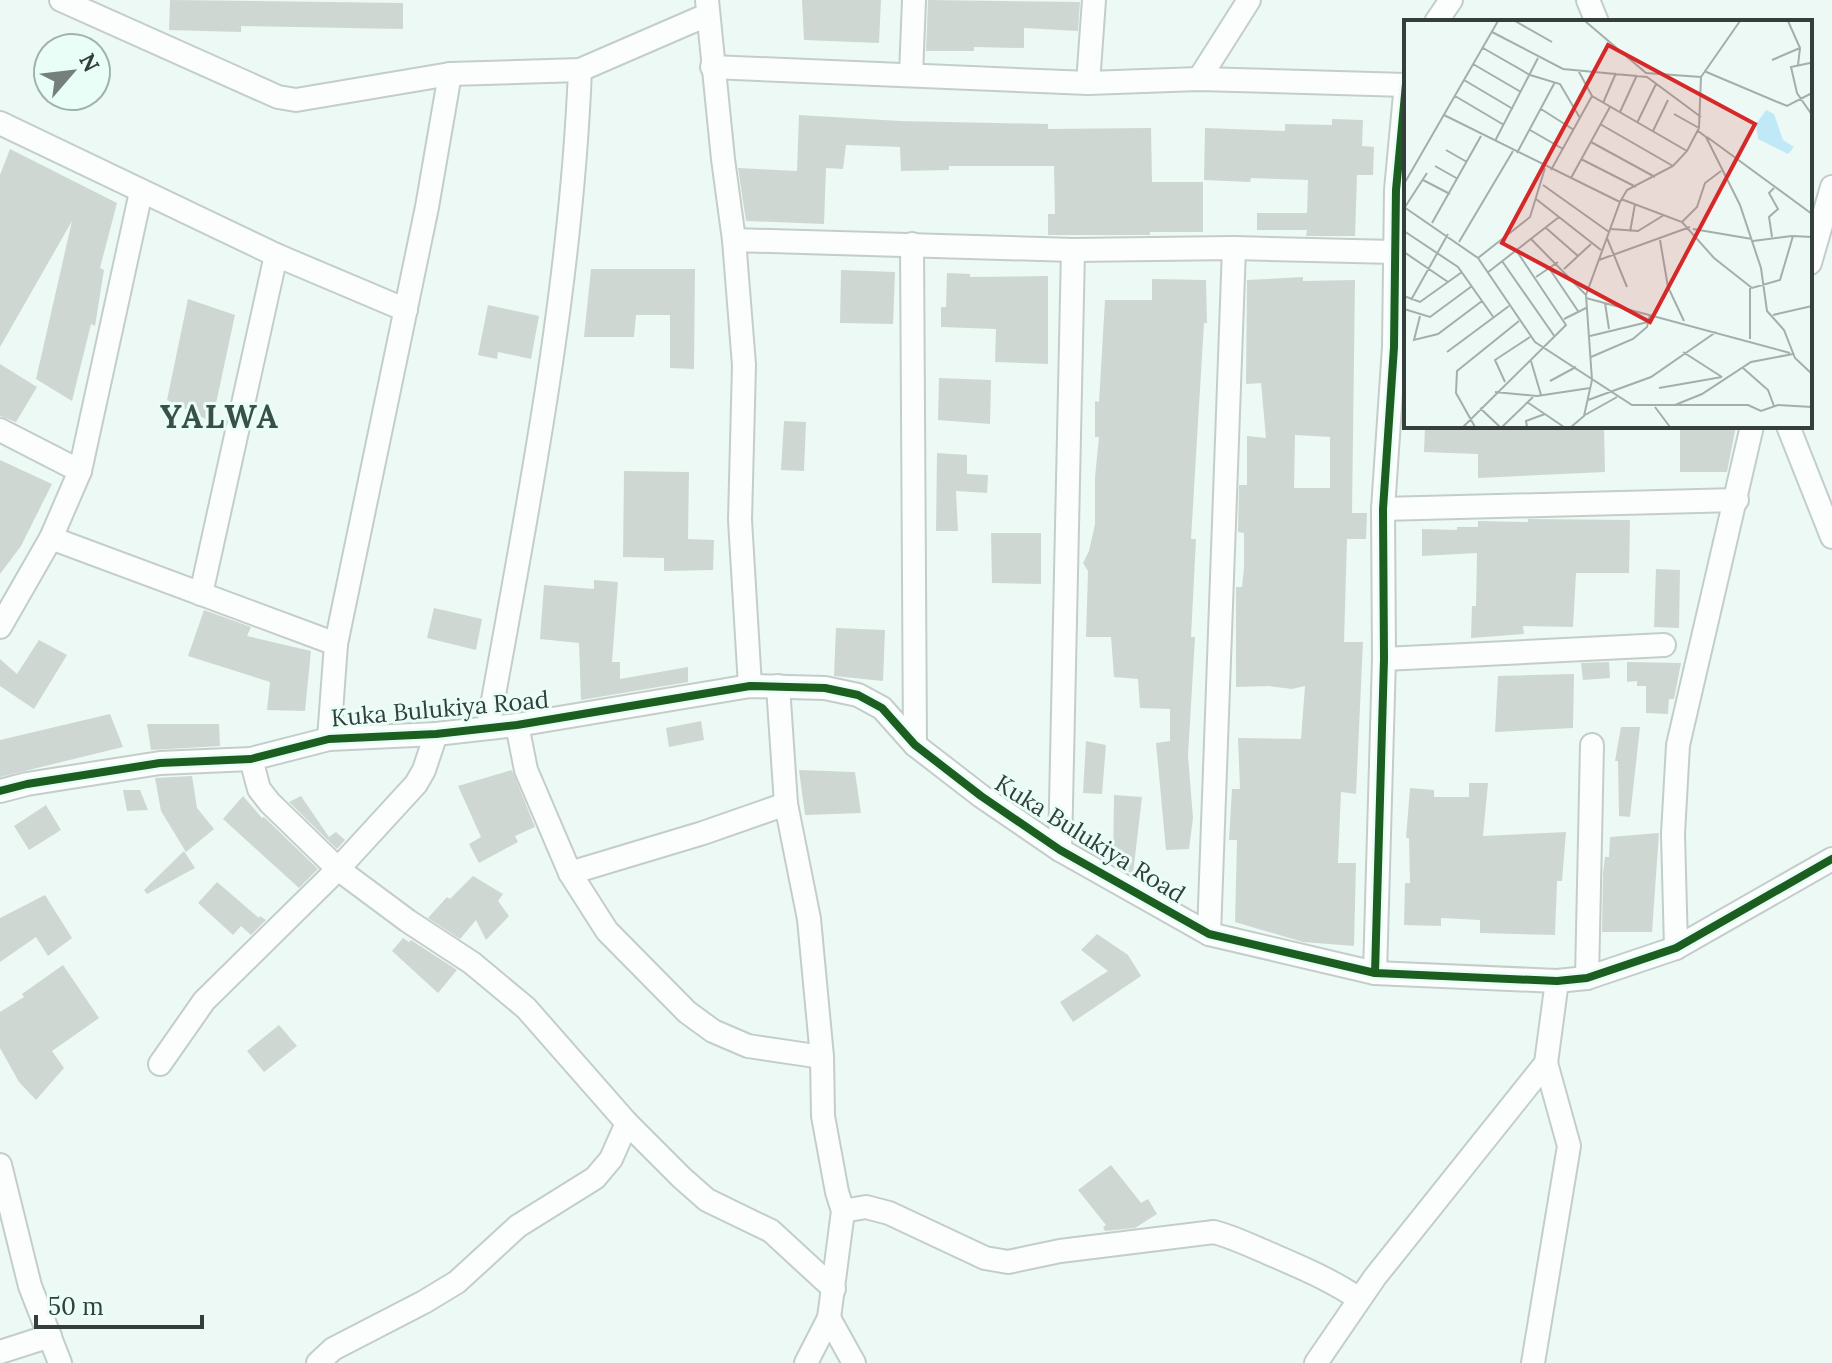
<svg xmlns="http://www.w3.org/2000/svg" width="1832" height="1363" font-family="Lora,serif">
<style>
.building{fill:#cfd7d3;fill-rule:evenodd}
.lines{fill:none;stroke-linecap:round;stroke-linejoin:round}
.minor-casing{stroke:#c3cecb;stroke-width:26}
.minor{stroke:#fcfefe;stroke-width:22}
.cycleway-casing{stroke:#e8fef7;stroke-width:13}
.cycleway{stroke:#1b5e20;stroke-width:8}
.labels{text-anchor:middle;stroke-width:6;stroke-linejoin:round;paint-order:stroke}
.street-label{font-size:24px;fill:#343f3c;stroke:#e8fef7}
.district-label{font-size:32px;font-weight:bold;letter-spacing:2px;fill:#39504a;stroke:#e8fef7}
.inset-road{fill:none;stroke:#a3afab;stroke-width:2}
.view{fill:#d62828;fill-opacity:0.15;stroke:#d62828;stroke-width:4}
.inset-edge{fill:none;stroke:#343f3c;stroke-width:4}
</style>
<rect width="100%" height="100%" fill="#edf9f5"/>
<!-- building -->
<g class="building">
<path d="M170,0l233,3v26l-162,-3v6l-72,-2z"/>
<path d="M802,0h79l-2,43 -75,-3z"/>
<path d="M928,0l152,2 -2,29 -54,-3v20l-50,-1v4h-48z"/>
<path d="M799,115l101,6 148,3v5l103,-1 1,54h51v50h-53v3h-102v-21h7l-1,-48h-105v4l-48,1 -1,-24 -54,-2 -3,24 -17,-1 -2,56 -78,-3 -8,-53 59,3z"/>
<path d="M1332,119l31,1 -1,26 12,1 -1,28h-16l-2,61h-49l1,-6h-50v-17h50l1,-33 -57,-2 -1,4 -46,-2 1,-52 80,3v-7l47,1z"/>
<path d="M10,149l107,54 -17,65 4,2 -9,56 -4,-2 -19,77 -36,-22 36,-158 -72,126v-172z"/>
<path d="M591,269h104l-1,100 -24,-1v-53h-34l-2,22h-50z"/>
<path d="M841,270l54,2 -2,52 -53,-1z"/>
<path d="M947,273l23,1v3l78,-1v88l-53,-2 1,-33 -55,-2v-20h5z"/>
<path d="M1303,277v4l52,-1 -3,233h15l-1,26h-19l-3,103h19l-7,152 -15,-2 -3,71h18l-2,83 -51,-4 -68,-20 2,-82h-8l3,-51h8l-2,-51 63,1 4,-53 -13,3 -23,-3 -33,1v-100h6l2,-19v-35l-6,-1 1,-47h8v-49l19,2 -5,-55 -15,1 1,-104zM1295,435l35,2v51h-36z"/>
<path d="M1152,279l54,1 1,43h-3l-13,216h5l-5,98h4l-7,119 5,62 -4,31 -23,1 -10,-107 14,-2v-32l-30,-1 -2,-29 -24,-2 -3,-40h-25l2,-66 -5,-8 6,-12 6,-27v-47l4,-40h-4v-36l4,1 6,-102h47z"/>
<path d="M188,299l47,16 -23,107 -45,-22z"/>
<path d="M488,305l51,11 -8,43 -33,-7 -1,7 -19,-4z"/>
<path d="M0,364l37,23 -21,35 -16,-6z"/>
<path d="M939,378l52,2 -1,44 -52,-4z"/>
<path d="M784,421l22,1 -2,49 -23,-1z"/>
<path d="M1425,426h179l1,46 -127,6v-24l-54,-2z"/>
<path d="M1680,426h56l-9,46h-47z"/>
<path d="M937,453l30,2v19l21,1 -1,18 -31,-2 2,40h-22z"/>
<path d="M0,460l52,24 -31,62 -21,28z"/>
<path d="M624,471l65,1 -1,67 26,1 -1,30 -49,1v-13l-41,-1z"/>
<path d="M1528,519l102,1 -1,53h-53l-3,54 -50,-1 1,8 -53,4 1,-32h4l1,-53 -55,3v-27l35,1v-3h21v-6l50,1z"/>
<path d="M991,533h50v51l-49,-1z"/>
<path d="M1656,569l24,1 -1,58 -25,-1z"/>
<path d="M594,580l24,2 -6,80h8v17l68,-12v15l-107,18 -2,-57 -39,-4 4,-54 50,4z"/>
<path d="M434,608l48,11 -6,31 -49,-12z"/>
<path d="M204,610l47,17 -4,9 64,15 -6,60 -38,-1 3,-28 -82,-26z"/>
<path d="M836,628l49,2 -2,51 -49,-5z"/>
<path d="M39,640l28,15 -33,54 -34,-23v-27l17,15z"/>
<path d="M1609,662l1,16 -27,2 -2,-17z"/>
<path d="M1627,662l54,1 -7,36h-5l-1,15 -22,-1v-27h-9v-5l-10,1z"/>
<path d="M1574,674l-1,54 -78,4 3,-56z"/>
<path d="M110,714l13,33 -123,30v-37z"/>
<path d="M701,721l3,19 -35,7 -3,-19z"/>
<path d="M147,724h72l1,22 -69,4z"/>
<path d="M1621,727h19l-10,90 -11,-1 -1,-55h-3z"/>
<path d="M1086,741l20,4 -4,49 -19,-1z"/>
<path d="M512,770l23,57 -20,9 3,6 -39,21 -10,-19 12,-7 -23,-51z"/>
<path d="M799,770l56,2 6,41 -56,2z"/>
<path d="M192,776l5,32 17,21 -28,23 -25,-41 -6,-33z"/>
<path d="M1469,783h19l-5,53 83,-4 -4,49h-5l-2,54 -75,-2v-13l-39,-2v8l-37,-1 1,-42h5l-1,-45h-3l4,-50 24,2v7h35z"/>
<path d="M123,790h17l8,20 -21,1z"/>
<path d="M1114,795l28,2 -9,77 -20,-10z"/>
<path d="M243,796l19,22 2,-1 54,52 -19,19 -76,-69z"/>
<path d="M301,796l28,41 7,-5 9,8 -8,9 -48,-47z"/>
<path d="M46,805l15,25 -32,20 -15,-24z"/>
<path d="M1659,833l-7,99h-50l1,-59 2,-16h4l1,-20z"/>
<path d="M184,851l11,17 -48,26 -3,-4z"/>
<path d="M473,876l30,18 -5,7 11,15 -23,24 -10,-20 -16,19 -32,-21 19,-21 3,2z"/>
<path d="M217,882l42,36 1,-2 6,4 -15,15 -10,-9 -8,9 -35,-32z"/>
<path d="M45,895l27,43 -24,18 -12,-19 -36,25v-44z"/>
<path d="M1097,934l31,21 13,21 -68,46 -13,-20 48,-31 -27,-21z"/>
<path d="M403,938l6,4 2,-2 46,30 -19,23 -46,-42z"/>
<path d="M63,965l36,53 -47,33 12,17 -28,32 -17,-18 -19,-34v-36l24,-15 -2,-3z"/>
<path d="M279,1025l18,21 -33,26 -17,-21z"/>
<path d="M1111,1165l30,38 7,-4 9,15 -22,14 -30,3 -2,-4 3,-2 -28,-35z"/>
</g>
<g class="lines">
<!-- minor casing -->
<g class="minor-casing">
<g id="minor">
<path d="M61,0l217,97 18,3 154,-26 130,-4 127,-55"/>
<path d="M707,0l16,159 11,81 10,125 -4,155 10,166"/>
<path d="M1588,0l9,22"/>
<path d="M1436,22l15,-22"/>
<path d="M712,67l376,16 111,-4 207,6"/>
<path d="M911,75l3,-75"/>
<path d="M1199,79l50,-79"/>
<path d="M1088,83l6,-83"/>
<path d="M0,123l276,132 130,55"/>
<path d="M734,240l339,10 161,-2 160,4"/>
<path d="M912,244l3,501"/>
<path d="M1810,263l22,-76"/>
<path d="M1788,426l44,111"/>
<path d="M0,430l80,41"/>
<path d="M1383,509l354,-9"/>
<path d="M51,538l285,106"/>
<path d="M201,594l75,-339"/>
<path d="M0,627l51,-89 29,-67 61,-279"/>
<path d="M1384,659l280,-14"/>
<path d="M778,686l8,118 23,115 13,138 1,59 14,76 6,19 -14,107 -23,45"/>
<path d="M517,725l9,45 44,103 37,58 80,81 26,19 35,15 74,11"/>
<path d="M488,728c39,-218 83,-435 92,-658"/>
<path d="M329,739l7,-95 91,-437 23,-133"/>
<path d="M251,759l8,30 11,14 68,66 70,52 64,42 54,45 101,115 55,55 25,22 64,31 63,58"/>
<path d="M0,791l27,-7 133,-21 91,-4 78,-20 107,-5 81,-9 233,-39 75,2 33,7 24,13 33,37 66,51 79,54 149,84 166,39 182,8 30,-3 89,-30 156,-89"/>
<path d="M1060,850l13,-600"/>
<path d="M570,873l133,-40 83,-29"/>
<path d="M1209,934l25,-686"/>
<path d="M1676,948l-3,-114 5,-89 74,-319"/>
<path d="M1375,973l9,-314 -1,-150 11,-162 2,-157 10,-106"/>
<path d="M1587,978l5,-233"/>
<path d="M160,1064l44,-63 134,-132 78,-85 8,-14 12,-36"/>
<path d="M0,1165l30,121 30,77"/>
<path d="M843,1211l23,-4 23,6 96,45 23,4 52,-11 154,-19c19,5 35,13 54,21 32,14 62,26 91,46"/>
<path d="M829,1318l25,45"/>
<path d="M0,1352l50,-16"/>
<path d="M318,1363l15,-14 91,-47 33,-20 61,-56 77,-48 16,-19 16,-36"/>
<path d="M1316,1363l59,-86 171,-214 11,-82"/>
<path d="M1533,1363l36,-217 -23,-83"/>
</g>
</g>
<!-- minor -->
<use href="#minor" class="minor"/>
<!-- cycleway casing -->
<g class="cycleway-casing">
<g id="cycleway">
<path d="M0,791l27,-7 133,-21 91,-4 78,-20 107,-5 81,-9 233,-39 75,2 33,7 24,13 33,37 66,51 79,54 149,84 166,39 182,8 30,-3 89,-30 156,-89"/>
<path d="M1375,973l9,-314 -1,-150 11,-162 2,-157 10,-106"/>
</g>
</g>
<!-- cycleway -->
<use href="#cycleway" class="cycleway"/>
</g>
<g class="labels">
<!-- street labels -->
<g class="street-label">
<text transform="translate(440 709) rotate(-5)" y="8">Kuka Bulukiya Road</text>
<text transform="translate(1090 839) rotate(32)" y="8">Kuka Bulukiya Road</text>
</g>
<!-- district labels -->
<g class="district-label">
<text x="220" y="428">YALWA</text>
</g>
</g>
<!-- overview -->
<g transform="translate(1404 20)">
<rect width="408" height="408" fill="#edf9f5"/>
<path d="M362,90l8,4 9,26 11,7 -6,7 -30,-15 -2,-15z" fill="#c0e9f8"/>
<path class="inset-road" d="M111,1l37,21M181,1l61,52 55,4M384,1l12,27 -2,17M88,12l71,37 84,8 54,40M79,28l47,27 30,9 20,34M408,31v28M368,40l28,-12M406,43l-19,4 6,26 15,22M69,44l48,28M174,50l14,26 95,55M300,51l83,35 25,-13M60,60l49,29M51,76l49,29M199,83l13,-30M137,89l33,21M216,92l17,-37M270,94l25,14M40,95l176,87M233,103l19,-39M196,104l73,42M126,110l33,19M249,111l15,-31M294,111l8,6 34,68 21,63 6,43 17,19 11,28 17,16M303,117l105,77M91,121l43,-83M187,122l64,35M42,130l21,12M113,133l38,-71M177,139l55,28M31,146l23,13M147,150l41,-74M167,158l39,-71M19,160l27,14M0,164l94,-163M139,165l66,47M132,179l65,51M217,179l61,23 32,36 38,30 28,-8 13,-44 19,1M0,187l74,51 57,84 97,63h43l27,-11 49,-32 42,-8M1,187l22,-34M278,202l15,-15 8,-24 16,-12M28,203l49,-87M142,208l32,28M207,209l27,2 26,-16M289,209l59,10M0,211l54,36 36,51M226,212l5,-28M368,217l-3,-20 9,-8 -9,-16 5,-5M203,218l20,49M127,219l55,56M256,220l8,47 16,34M349,221l39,-5M55,222l54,-91M0,232l44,30M74,238l52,-41 15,-49M195,240l91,-33M98,241l53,76M145,248l29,43M160,249l27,-25M83,253l72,-56M132,257l22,-15M0,276l16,6 42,-30M182,278l204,55M7,280l37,-66M201,283l4,26M0,289l26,8 42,-31M369,295l39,-9M16,296l-6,24 24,-6 44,-33M160,299l22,-11M186,316l58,-14M346,319v-51M43,332l62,-46M279,332l39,25M187,337l42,-18 14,-12 3,-12M127,341l10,34M339,348l25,22 6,16M146,361l26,-14M101,362l-10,-22 35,-23M255,368l63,-11M91,372l42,4 53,-8M184,380l63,-23 65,-45M123,382l37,25M271,385h73l13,6 17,-6 34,2M251,387l15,20M76,388l20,19M181,395l32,-18M59,407l103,-102 -50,-75M71,407l-19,-34 1,-22 62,-50M98,407l31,-30M123,407l-1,-6 19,-7M167,407l13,-11 8,-36 -6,-85 34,-93 7,-12 46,-24 14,-15 12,-23 2,-51 39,-56"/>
<path class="view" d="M204,25l147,79 -105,198 -148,-79z"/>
<rect width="408" height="408" class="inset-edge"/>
</g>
<!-- north arrow -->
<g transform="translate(72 72) rotate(62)"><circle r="38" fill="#e8fef7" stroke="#a0b2ac" stroke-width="2"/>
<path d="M0-6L14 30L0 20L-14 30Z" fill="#75807d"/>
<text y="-12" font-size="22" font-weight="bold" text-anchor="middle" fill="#343f3c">N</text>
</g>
<!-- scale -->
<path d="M36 1315v12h166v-12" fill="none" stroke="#343f3c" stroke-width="4"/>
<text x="48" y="1315" font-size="24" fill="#343f3c" stroke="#e8fef7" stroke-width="6" paint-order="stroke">50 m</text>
</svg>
